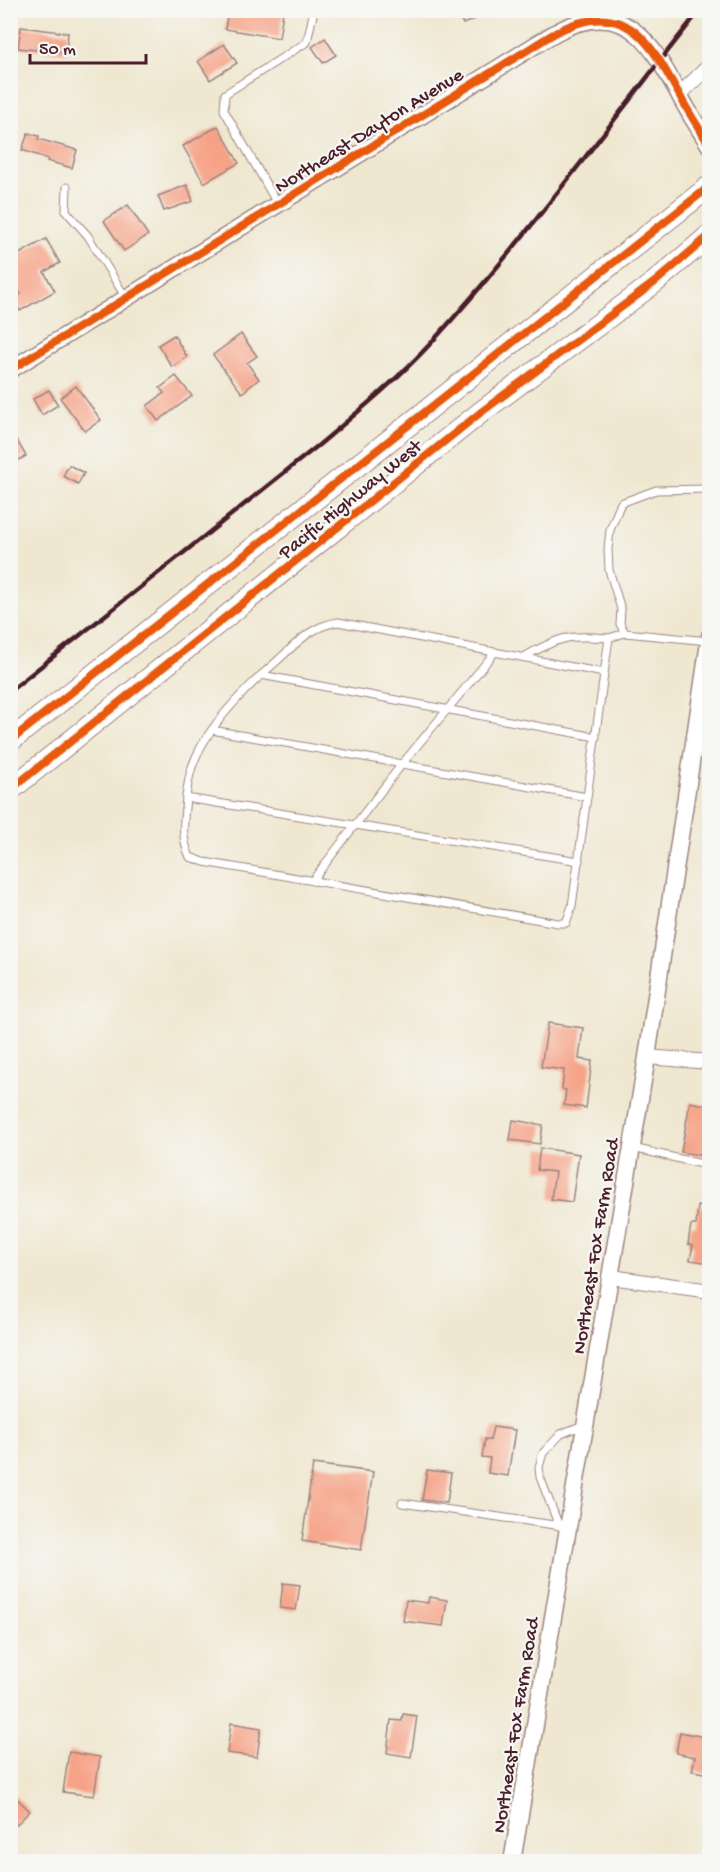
<svg xmlns="http://www.w3.org/2000/svg" width="720" height="1872" font-family="'Gochi Hand',sans-serif">
<style>
.building{fill:#f6a286}
.lines{fill:none;stroke-linecap:round;stroke-linejoin:round}
.service-casing{stroke:#9c837e;stroke-width:9}
.minor-casing{stroke:#9c837e;stroke-width:16}
.tertiary-casing{stroke:#9c837e;stroke-width:19}
.primary-casing{stroke:#9c837e;stroke-width:23}
.service{stroke:#fff;stroke-width:7}
.minor{stroke:#fff;stroke-width:14}
.tertiary{stroke:#fff;stroke-width:16}
.primary{stroke:#fff;stroke-width:21}
.rail{stroke:#4a1f2b;stroke-width:4.5}
.cycleway-casing{stroke:#f6f6f2;stroke-width:11}
.cycleway{stroke:#e8590c;stroke-width:8}
.labels{text-anchor:middle;stroke-width:4.5;stroke-linejoin:round;paint-order:stroke}
.street-label{font-size:20px;fill:#4a1f2b;stroke:#f6f6f2}
</style>
<rect width="100%" height="100%" fill="#f6f6f2"/>
<filter id="ink" filterUnits="userSpaceOnUse"><feTurbulence type="fractalNoise" baseFrequency=".0167" numOctaves="2"/><feDisplacementMap in="SourceGraphic" scale="12" xChannelSelector="R" yChannelSelector="G"/><feConvolveMatrix kernelMatrix="1 2 1 2 8 2 1 2 1" color-interpolation-filters="sRGB"/></filter>
<filter id="wash" filterUnits="userSpaceOnUse"><feTurbulence type="fractalNoise" baseFrequency=".008" numOctaves="4" result="noise"/><feDisplacementMap in="SourceGraphic" scale="24" xChannelSelector="R" yChannelSelector="G"/><feGaussianBlur stdDeviation="1.35" result="paint"/><feColorMatrix in="noise" values="0 0 0 0 0 0 0 0 0 0 0 0 0 0 0 0 0 1.4 0 .05"/><feComposite in="paint" operator="in"/></filter>
<g filter="url(#wash)">
<rect width="100%" height="100%" fill="#efe7d0"/>
<g id="blocks">
<!-- building -->
<g class="building">
<path d="M228,10h43l12,2 -4,26 -54,-9z"/>
<path d="M457,10h38v1l-32,13z"/>
<path d="M21,27l47,6 -2,20 -48,-5z"/>
<path d="M325,38l11,17 -13,8 -11,-16z"/>
<path d="M224,44l13,19 -27,17 -12,-19z"/>
<path d="M218,126l21,37 -35,20 -21,-37z"/>
<path d="M28,133l11,3 -1,3 39,11 -5,18 -25,-7 1,-2 -26,-9z"/>
<path d="M187,185l6,16 -29,10 -6,-15z"/>
<path d="M128,205l20,30 -24,16 -20,-30z"/>
<path d="M46,239l14,24 -16,9 11,19 -35,20 -7,-12 8,-5 -11,-18v-17z"/>
<path d="M241,334l16,22 -10,7 12,16 -17,14 -29,-38z"/>
<path d="M174,335l13,22 -15,10 -14,-22z"/>
<path d="M176,376l16,20 -34,25 -11,-15 17,-13 -4,-5z"/>
<path d="M76,386l25,34 -16,11 -25,-33z"/>
<path d="M49,390l9,15 -16,10 -9,-16z"/>
<path d="M10,429l16,27 -16,9z"/>
<path d="M69,465l15,8 -6,11 -15,-8z"/>
<path d="M548,1023l35,5 -4,31 13,2 -6,47 -22,-3 2,-15 -4,-1 2,-19 -23,-3z"/>
<path d="M690,1102l20,4v51l-29,-5z"/>
<path d="M513,1120l30,5 -3,19 -30,-4z"/>
<path d="M540,1148l39,6 -7,48 -21,-3 4,-27 -18,-2z"/>
<path d="M698,1206l12,1v56l-20,-3 3,-15 -5,-1 3,-19h5z"/>
<path d="M493,1427l22,3 -7,46 -20,-3 2,-15 -8,-1 3,-18 5,1z"/>
<path d="M313,1464l60,8 -12,78 -59,-9z"/>
<path d="M427,1470l24,3 -4,30 -25,-3z"/>
<path d="M283,1583l17,2 -4,25 -16,-2z"/>
<path d="M429,1597l18,3 -4,26 -40,-5 3,-21 22,3z"/>
<path d="M403,1714l14,2 -6,41 -24,-4 4,-33 11,1z"/>
<path d="M231,1723l30,5 -4,29 -30,-4z"/>
<path d="M680,1732l30,6v36l-18,-3 3,-14 -19,-4z"/>
<path d="M69,1752l31,5 -6,39 -31,-4z"/>
<path d="M10,1792l20,19 -20,20z"/>
</g>
</g>
</g>
<g filter="url(#ink)">
<use href="#blocks" fill-opacity="0" stroke="#9c837e" stroke-width="1.5"/>
<g class="lines">
<!-- service casing -->
<g class="service-casing">
<g id="service">
<path d="M67,187l-1,24 22,25 38,62"/>
<path d="M278,205l-54,-95 1,-16 82,-52 7,-32"/>
<path d="M709,641l-84,-8 -5,-9 1,-15 -12,-39 -1,-21 2,-19 11,-27 35,-13 54,-1"/>
<path d="M524,657c37,-21 43,-22 85,-19"/>
<path d="M604,673l-266,-51c-27,4 -41,21 -61,39 -30,26 -72,67 -85,106 -4,13 -6,28 -7,41 -2,19 -3,32 5,49l14,5 354,61h8l6,-17c13,-90 25,-179 37,-268l16,-5"/>
<path d="M261,675l335,62"/>
<path d="M212,730l375,67"/>
<path d="M186,798l393,63"/>
<path d="M312,881l90,-117 93,-112"/>
<path d="M633,1148l77,18"/>
<path d="M402,1503l166,24"/>
<path d="M559,1526l-19,-49 -1,-10 4,-14 18,-19 22,-9"/>
</g>
</g>
<!-- minor casing -->
<g class="minor-casing">
<g id="minor">
<path d="M679,95l31,-30"/>
<path d="M647,1057l63,5"/>
<path d="M611,1277l99,14"/>
</g>
</g>
<!-- tertiary casing -->
<g class="tertiary-casing">
<g id="tertiary">
<path d="M10,370l511,-316c19,-11 39,-27 61,-32 54,-14 75,34 97,72 9,18 20,34 31,52"/>
<path d="M512,1862l135,-805 63,-421"/>
</g>
</g>
<!-- primary casing -->
<g class="primary-casing">
<g id="primary">
<path d="M10,741l700,-555"/>
<path d="M10,790l470,-377 175,-131 55,-47"/>
</g>
</g>
<!-- service -->
<use href="#service" class="service"/>
<!-- minor -->
<use href="#minor" class="minor"/>
<!-- tertiary -->
<use href="#tertiary" class="tertiary"/>
<!-- primary -->
<use href="#primary" class="primary"/>
<!-- rail -->
<path class="rail" d="M10,691l310,-247c38,-32 77,-64 111,-101 96,-105 180,-221 269,-333"/>
<!-- cycleway casing -->
<g class="cycleway-casing">
<g id="cycleway">
<path d="M10,370l511,-316c19,-11 39,-27 61,-32 54,-14 75,34 97,72 9,18 20,34 31,52"/>
<path d="M10,741l700,-555"/>
<path d="M10,790l470,-377 175,-131 55,-47"/>
</g>
</g>
<!-- cycleway -->
<use href="#cycleway" class="cycleway"/>
</g>
</g>
<g class="labels">
<!-- street labels -->
<g class="street-label">
<text transform="translate(368 129) rotate(-32)" y="7">Northeast Dayton Avenue</text>
<text transform="translate(349 498) rotate(-39)" y="7">Pacific Highway West</text>
<text transform="translate(594 1246) rotate(-81)" y="7">Northeast Fox Farm Road</text>
<text transform="translate(514 1725) rotate(-81)" y="7">Northeast Fox Farm Road</text>
</g>
</g>
<!-- margin -->
<rect width="720" height="1872" fill="none" stroke="#f6f6f2" stroke-width="36"/>
<!-- scale -->
<path d="M30 54v9h116v-9" fill="none" stroke="#4a1f2b" stroke-width="3"/>
<text x="39" y="54" font-size="18" fill="#4a1f2b" stroke="#f6f6f2" stroke-width="4.5" paint-order="stroke">50 m</text>
</svg>
